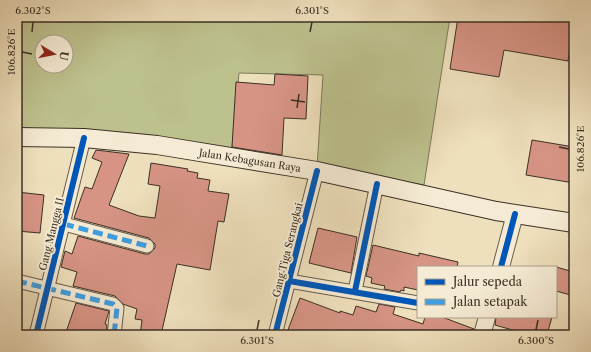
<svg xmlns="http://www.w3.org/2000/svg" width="591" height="352" font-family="'Libre Caslon Text',serif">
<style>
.green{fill:#bdc18e;stroke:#7c7859;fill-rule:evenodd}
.building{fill:#d79485;stroke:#3c3024}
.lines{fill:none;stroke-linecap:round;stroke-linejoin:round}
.minor-casing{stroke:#695c4a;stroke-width:15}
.tertiary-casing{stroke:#695c4a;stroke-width:18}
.secondary-casing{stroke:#3c3024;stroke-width:20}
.minor{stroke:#f5ebd4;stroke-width:13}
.tertiary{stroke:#f5ebd4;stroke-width:16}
.secondary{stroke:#f5ebd4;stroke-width:18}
.quiet{stroke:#3f9de0;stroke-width:5;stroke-dasharray:10 5;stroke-linecap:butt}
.cycleway-casing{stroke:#f5ebd4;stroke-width:8}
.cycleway{stroke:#0057b8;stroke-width:6}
.ticks{fill:none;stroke:#3c3024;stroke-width:1.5}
.labels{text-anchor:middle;stroke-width:4;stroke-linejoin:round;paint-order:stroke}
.street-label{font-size:10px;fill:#3c3024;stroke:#f5ebd4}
.neatline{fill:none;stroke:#3c3024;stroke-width:1.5}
.ticks-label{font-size:10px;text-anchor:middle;fill:#3c3024}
</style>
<rect width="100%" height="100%" fill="#efe0bd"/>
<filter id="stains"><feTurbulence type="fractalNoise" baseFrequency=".005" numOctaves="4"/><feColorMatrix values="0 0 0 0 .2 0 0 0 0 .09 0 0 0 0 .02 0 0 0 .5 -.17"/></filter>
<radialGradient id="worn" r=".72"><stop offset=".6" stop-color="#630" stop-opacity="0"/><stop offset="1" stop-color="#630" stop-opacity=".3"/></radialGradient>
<!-- green -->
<path class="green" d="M17,17h433l-26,168 -107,-18 6,-92 -84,-2 -7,75 -215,-17zM42,42h24v24h-24z"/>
<!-- building -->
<g class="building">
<path d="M458,17h116l-6,44 -64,-11 -5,27 -49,-8z"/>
<path d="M275,74l33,2 -2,43 -22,-1 -2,37 -50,-8 4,-65 38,3z"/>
<path d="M532,140l42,7v36l-48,-8z"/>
<path d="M96,150l33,4 -20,51 30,11 16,2 5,-32 -12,-2 3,-21 37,6 -1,2 11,2 -1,5 13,2 -2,11 21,3 -5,28 -6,-1 -8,49 -33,-6 -16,71h-21l2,-15 -7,-1 2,-10 -14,-5 -8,-8 -42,-10 4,-14 -16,-5 4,-16 7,3 6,-18 67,18h4l6,-6v-4l-6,-6 -75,-20 11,-31 7,2 10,-27 -10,-4z"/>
<path d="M17,192l27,3 -4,38 -23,-2z"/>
<path d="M318,228l39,9 -6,36 -42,-10z"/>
<path d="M373,245l46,11v-3l39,9 -1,5h-39v23l-14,-3v4l-3,-1 -1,2 -16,-3 1,-3 -14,-3 1,-5 -6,-2z"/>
<path d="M556,267l18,5v24l-18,-5z"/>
<path d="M300,298l40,15v-2l13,4 3,-9 20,6 3,-8 16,3 -2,7 30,10 2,-7h17l32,12 -1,6h-187z"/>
<path d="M76,303l33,8 -4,13 2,1 -1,10h-41z"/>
<path d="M496,317h56l-5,18h-17l-35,-10z"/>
</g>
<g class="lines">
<!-- minor casing -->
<g class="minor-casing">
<g id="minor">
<path d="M64,224l83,22"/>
<path d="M17,281l96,23 4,4 -3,27"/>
<path d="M289,281l129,22"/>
<path d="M355,291l22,-107"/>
<path d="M36,335l48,-197"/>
<path d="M275,335l42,-164"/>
</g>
</g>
<!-- tertiary casing -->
<g class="tertiary-casing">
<g id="tertiary">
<path d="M501,267l14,-53"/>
<path d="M482,335l5,-18"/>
</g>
</g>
<!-- secondary casing -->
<g class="secondary-casing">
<path id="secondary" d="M17,137l67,1 73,7 160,26 179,40 78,12"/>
</g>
<!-- minor -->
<use href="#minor" class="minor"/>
<!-- tertiary -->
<use href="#tertiary" class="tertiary"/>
<!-- secondary -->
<use href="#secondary" class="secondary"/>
<!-- quiet -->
<g class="quiet">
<path d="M64,224l83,22"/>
<path d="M17,281l96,23 4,4 -3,27"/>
</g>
<!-- cycleway casing -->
<g class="cycleway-casing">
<g id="cycleway">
<path d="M501,267l14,-53"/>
<path d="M289,281l129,22"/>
<path d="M355,291l22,-107"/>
<path d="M36,335l48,-197"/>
<path d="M275,335l42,-164"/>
</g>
</g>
<!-- cycleway -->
<use href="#cycleway" class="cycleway"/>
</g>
<!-- ticks -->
<path class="ticks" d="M32,32l1,-10M310,32l2,-10M22,52l10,2M291,100l14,2M297,108l2,-14M559,147l10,2M257,330l2,-10M536,330l2,-10"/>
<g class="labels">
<!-- street labels -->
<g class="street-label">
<text transform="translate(250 160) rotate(9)" y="4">Jalan Kebagusan Raya</text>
<text transform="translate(51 234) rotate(-76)" y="4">Gang Mangga II</text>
<text transform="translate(287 250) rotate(-76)" y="4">Gang Tiga Serangkai</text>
</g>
</g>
<!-- margin -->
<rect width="591" height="352" fill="none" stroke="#efe0bd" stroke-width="44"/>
<!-- legend -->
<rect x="417" y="266" width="140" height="52" fill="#f5ebd4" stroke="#aba08e"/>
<rect x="425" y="279" width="20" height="6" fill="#0057b8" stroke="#aba08e"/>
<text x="453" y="286" font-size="12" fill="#3c3024">Jalur sepeda</text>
<rect x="425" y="299" width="20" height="6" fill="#3f9de0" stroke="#aba08e"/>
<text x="453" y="306" font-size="12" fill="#3c3024">Jalan setapak</text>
<!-- north arrow -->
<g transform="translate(54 54) rotate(100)"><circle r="19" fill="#f5ebd4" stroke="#aba08e"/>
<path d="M0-3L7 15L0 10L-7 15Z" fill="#8f2418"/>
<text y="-6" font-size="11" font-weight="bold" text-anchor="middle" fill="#3c3024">U</text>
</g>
<rect x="22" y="22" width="547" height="308" class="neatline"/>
<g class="ticks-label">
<text x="33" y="14">6.302°S</text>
<text x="312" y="14">6.301°S</text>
<text transform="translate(11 52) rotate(-90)" y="4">106.826°E</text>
<text transform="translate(580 149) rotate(-90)" y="4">106.826°E</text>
<text x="257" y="344">6.301°S</text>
<text x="536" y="344">6.300°S</text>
</g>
<rect width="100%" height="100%" filter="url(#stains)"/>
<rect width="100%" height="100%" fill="url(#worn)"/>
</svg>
